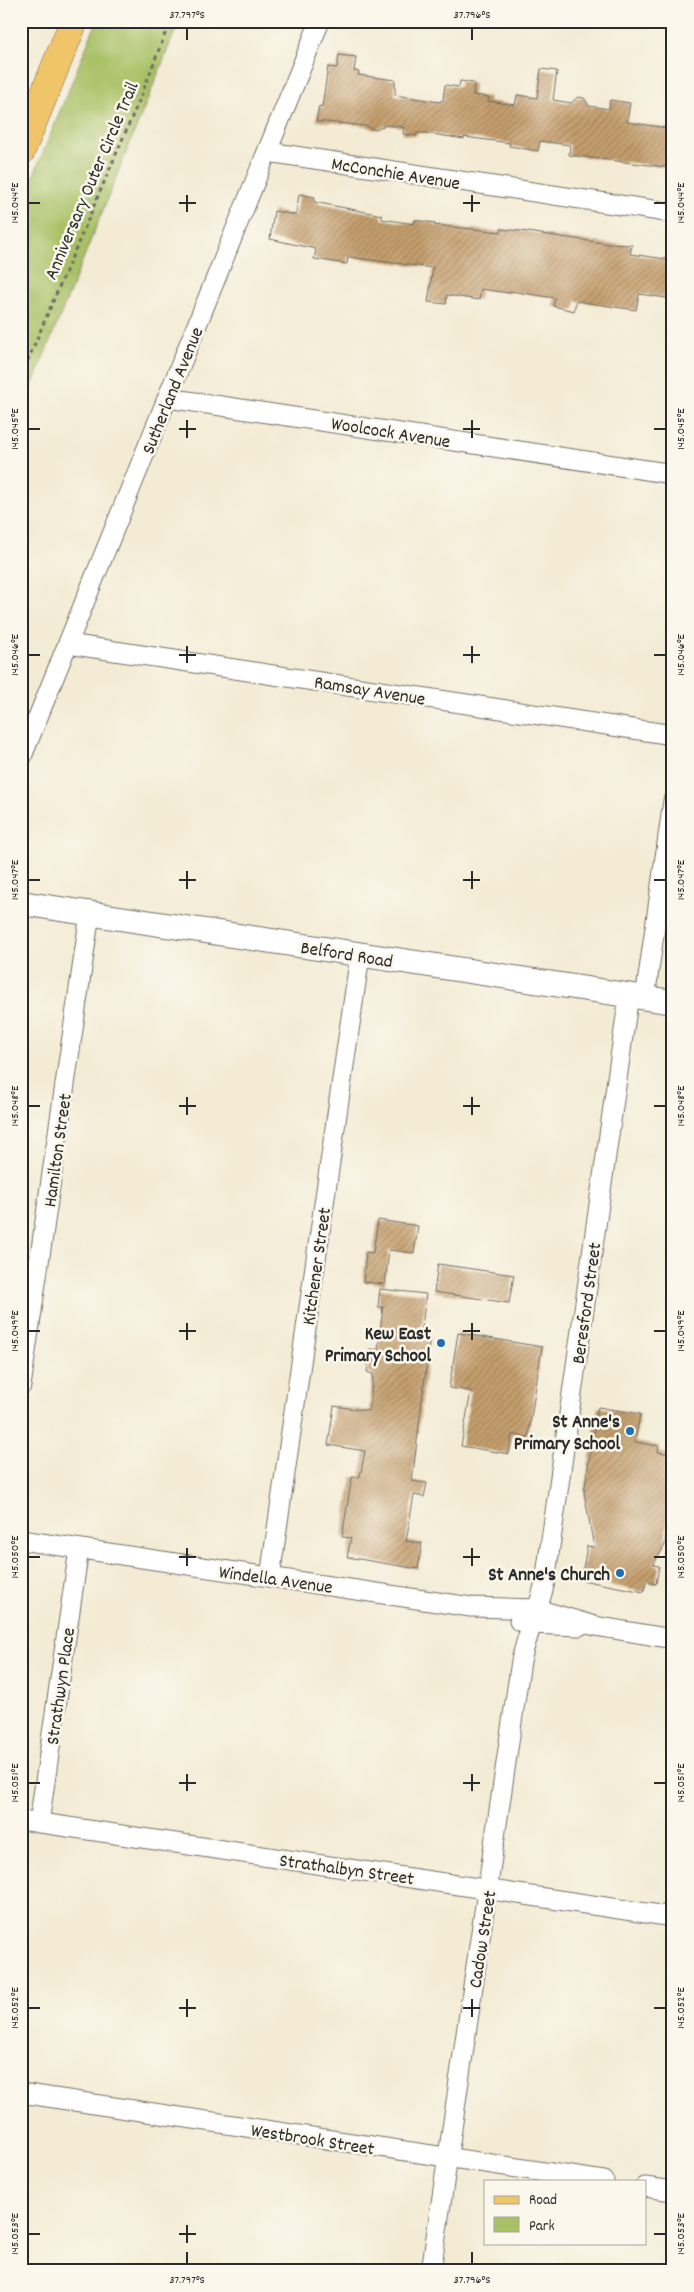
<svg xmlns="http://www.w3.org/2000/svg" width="694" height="2292" font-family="Dekko,sans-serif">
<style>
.green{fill:#a9c166;stroke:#6a7648}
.building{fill:url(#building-hatch)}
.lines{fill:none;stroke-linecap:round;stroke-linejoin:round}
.minor-casing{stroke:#716e66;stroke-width:21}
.tertiary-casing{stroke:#716e66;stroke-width:26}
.primary-casing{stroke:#716e66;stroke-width:29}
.path{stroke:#716e66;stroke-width:3;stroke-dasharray:4 4;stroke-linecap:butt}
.minor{stroke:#fff;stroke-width:19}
.tertiary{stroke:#fff;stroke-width:24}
.primary{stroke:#f0c469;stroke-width:28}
.ticks{fill:none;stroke:#2b2b2b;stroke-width:2}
.poi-dot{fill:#1f6fb2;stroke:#fbf7ec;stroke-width:2}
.labels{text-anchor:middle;stroke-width:5;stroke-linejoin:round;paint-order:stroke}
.street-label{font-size:19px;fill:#2b2b2b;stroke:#fbf7ec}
.poi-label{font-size:19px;font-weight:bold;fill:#2b2b2b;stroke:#fbf7ec;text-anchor:end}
.neatline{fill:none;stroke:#2b2b2b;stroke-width:2}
.ticks-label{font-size:12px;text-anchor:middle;fill:#2b2b2b}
</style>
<defs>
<pattern id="building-hatch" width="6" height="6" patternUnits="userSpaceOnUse" patternTransform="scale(1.25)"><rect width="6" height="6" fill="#c49e6d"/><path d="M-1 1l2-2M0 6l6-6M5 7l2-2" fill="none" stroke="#9f815a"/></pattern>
</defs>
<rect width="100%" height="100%" fill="#fbf7ec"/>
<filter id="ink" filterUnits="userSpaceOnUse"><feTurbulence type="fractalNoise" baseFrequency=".02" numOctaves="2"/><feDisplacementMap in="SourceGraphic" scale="10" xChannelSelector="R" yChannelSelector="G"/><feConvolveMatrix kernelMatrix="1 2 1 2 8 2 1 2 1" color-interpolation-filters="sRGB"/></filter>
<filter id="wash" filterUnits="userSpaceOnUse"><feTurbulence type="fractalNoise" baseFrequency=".0096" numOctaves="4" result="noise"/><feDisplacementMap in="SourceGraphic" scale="20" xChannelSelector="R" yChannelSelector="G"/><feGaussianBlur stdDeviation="1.12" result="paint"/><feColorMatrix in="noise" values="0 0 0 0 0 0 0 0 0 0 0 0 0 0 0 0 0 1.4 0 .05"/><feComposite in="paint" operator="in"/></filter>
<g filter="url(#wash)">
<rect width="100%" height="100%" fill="#f3ebd4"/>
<!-- green -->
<path class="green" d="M97,21h85l-8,13 -153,379v-207z"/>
<g id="blocks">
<!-- building -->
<g class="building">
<path d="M339,55l17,2 -2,14 5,1 -1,3 37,5v15l44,7 4,-2 2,-15 14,2 1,-6 14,2 -1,12 16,2 -1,4 27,4 2,-10 20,3 4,-29 16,2 -4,29 18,3 7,-6 6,1 5,8 20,3 1,-9 20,3 -3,19 46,7v39l-104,-13 1,-10 -30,-4 -2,10 -29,-5 1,-3 -46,-6v2l-38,-6h-9l-1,3 -13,-2 1,-7 -18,-2 -11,5 -9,-4 -50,-5 3,-15 3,1 6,-40 9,1z"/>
<path d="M299,194l16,3 -1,5 68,13v4l32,5 1,-4 20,3 -1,2 28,3 39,4v-3l20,2 88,13 23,1 -2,9 43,6v39l-34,-5 -3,16 -60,-9 -2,10 -21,-5 2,-8 -45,-7 -1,2 -28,-4 -2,11 -32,-5 -1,9 -18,-2 5,-34 -85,-11 -1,7 -33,-5 2,-10 -46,-10 4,-28 22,4z"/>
<path d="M378,1220l40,6 -4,27 -25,-3 -4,34 -22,-2 3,-30 7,1z"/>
<path d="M438,1264l76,11 -5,28 -75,-11z"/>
<path d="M380,1289l46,5 -5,41 9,1 -18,145 15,2 -3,14 -10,-2 -8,46 16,2 -4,26 -71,-12 4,-19 -9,-1 10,-60h8l5,-26 -37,-6 6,-39 35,5 4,-37 -6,-2 3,-23 8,1 5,-43h-5z"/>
<path d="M458,1333l84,14 -14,90 -16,-3 -3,20 -48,-8 10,-55 -22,-3z"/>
<path d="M598,1407l42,7 -5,28 24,4 -1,6 15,2v50h-4l-4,41 -12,20 6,1 -3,18 -10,-2 -2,10 -63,-12 6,-34 7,1 -10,-55z"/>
</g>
</g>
</g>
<g filter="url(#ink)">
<use href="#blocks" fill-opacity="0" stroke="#716e66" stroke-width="1"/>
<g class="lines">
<!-- minor casing -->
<g class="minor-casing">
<g id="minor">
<path d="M268,152l405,61"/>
<path d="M168,398l505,76"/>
<path d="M68,644l605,91"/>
<path d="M21,759l299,-738"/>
<path d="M645,998l28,-197"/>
<path d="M21,1386l69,-473"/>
<path d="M21,1540l450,67 66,2 58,17 78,13"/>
<path d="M270,1577l90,-622"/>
<path d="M519,1621l11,3 49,2"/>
<path d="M21,1820l652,97"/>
<path d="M39,1823l40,-274"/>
<path d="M21,2093l583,88"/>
<path d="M645,2187l28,4"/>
<path d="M431,2271l90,-610c6,-28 18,-52 24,-79l84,-587"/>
</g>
</g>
<!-- tertiary casing -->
<g class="tertiary-casing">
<path id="tertiary" d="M21,903l652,99"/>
</g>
<!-- primary casing -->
<g class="primary-casing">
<path id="primary" d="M21,151l53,-130"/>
</g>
<!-- path -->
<path class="path" d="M21,376l120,-280 29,-75"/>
<!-- minor -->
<use href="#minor" class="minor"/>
<!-- tertiary -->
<use href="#tertiary" class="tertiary"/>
<!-- primary -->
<use href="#primary" class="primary"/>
</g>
</g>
<!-- ticks -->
<path class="ticks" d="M187,28v12M472,28v12M187,195v17M472,195v17M28,203h12M179,203h17M463,203h17M654,203h12M187,420v18M472,420v18M28,429h12M179,429h17M463,429h17M654,429h12M187,646v17M472,646v17M28,655h12M179,655h17M463,655h17M654,655h12M187,871v18M472,871v18M28,880h12M179,880h17M463,880h17M654,880h12M187,1097v18M472,1097v18M28,1106h12M179,1106h17M463,1106h17M654,1106h12M187,1323v17M472,1323v17M28,1331h12M179,1331h17M463,1331h17M654,1331h12M187,1548v18M472,1548v18M28,1557h12M179,1557h17M463,1557h17M654,1557h12M187,1774v17M472,1774v17M28,1783h12M179,1783h17M463,1783h17M654,1783h12M187,1999v18M472,1999v18M28,2008h12M179,2008h17M463,2008h17M654,2008h12M187,2225v18M28,2234h12M179,2234h17M654,2234h12M187,2252v12M472,2252v12"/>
<!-- markers -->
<g class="poi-dot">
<circle cx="441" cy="1343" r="5"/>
<circle cx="630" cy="1431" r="5"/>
<circle cx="620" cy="1573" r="5"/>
</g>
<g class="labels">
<!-- street labels -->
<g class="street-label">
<text transform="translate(396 172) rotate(9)" y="7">McConchie Avenue</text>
<text transform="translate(90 180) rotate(-67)" y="7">Anniversary Outer Circle Trail</text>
<text transform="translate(171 390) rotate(-68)" y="7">Sutherland Avenue</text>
<text transform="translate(391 431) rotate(9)" y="7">Woolcock Avenue</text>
<text transform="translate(370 689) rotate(9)" y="7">Ramsay Avenue</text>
<text transform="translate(347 953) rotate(9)" y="7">Belford Road</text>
<text transform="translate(56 1150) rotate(-82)" y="7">Hamilton Street</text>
<text transform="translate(315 1266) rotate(-82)" y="7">Kitchener Street</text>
<text transform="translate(585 1303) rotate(-82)" y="7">Beresford Street</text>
<text transform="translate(276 1578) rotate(8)" y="7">Windella Avenue</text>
<text transform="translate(59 1686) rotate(-82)" y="7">Strathwyn Place</text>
<text transform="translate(347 1868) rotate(8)" y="7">Strathalbyn Street</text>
<text transform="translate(481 1939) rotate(-81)" y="7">Cadow Street</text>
<text transform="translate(313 2138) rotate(9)" y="7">Westbrook Street</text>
</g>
<!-- poi labels -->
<g class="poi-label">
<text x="431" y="1339">Kew East<tspan x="431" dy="22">Primary School</tspan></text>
<text x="620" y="1427">St Anne's<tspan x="620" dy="22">Primary School</tspan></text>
<text x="610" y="1580">St Anne's Church</text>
</g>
</g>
<!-- margin -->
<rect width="694" height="2292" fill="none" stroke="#fbf7ec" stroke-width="55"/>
<!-- legend -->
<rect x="484" y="2180" width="162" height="65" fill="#fbf7ec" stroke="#a8a59f"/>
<rect x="494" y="2196" width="25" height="8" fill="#f0c469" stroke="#a8a59f"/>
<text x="529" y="2204" font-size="15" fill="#2b2b2b">Road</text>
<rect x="494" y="2217" width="25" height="15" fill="#a9c166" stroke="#a8a59f"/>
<text x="529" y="2230" font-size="15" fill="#2b2b2b">Park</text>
<rect x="28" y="28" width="638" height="2236" class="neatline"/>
<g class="ticks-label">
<text x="187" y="18">37.797°S</text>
<text x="472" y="18">37.796°S</text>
<text transform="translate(680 203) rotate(-90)" y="4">145.044°E</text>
<text transform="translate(14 203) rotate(-90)" y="4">145.044°E</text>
<text transform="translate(680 429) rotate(-90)" y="4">145.045°E</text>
<text transform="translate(14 429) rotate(-90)" y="4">145.045°E</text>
<text transform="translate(680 655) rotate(-90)" y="4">145.046°E</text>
<text transform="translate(14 655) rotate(-90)" y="4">145.046°E</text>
<text transform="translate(680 880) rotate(-90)" y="4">145.047°E</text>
<text transform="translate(14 880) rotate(-90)" y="4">145.047°E</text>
<text transform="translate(680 1106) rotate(-90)" y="4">145.048°E</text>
<text transform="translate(14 1106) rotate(-90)" y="4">145.048°E</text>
<text transform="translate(14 1331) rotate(-90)" y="4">145.049°E</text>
<text transform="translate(680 1331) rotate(-90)" y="4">145.049°E</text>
<text transform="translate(680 1557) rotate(-90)" y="4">145.050°E</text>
<text transform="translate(14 1557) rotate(-90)" y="4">145.050°E</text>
<text transform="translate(680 1783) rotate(-90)" y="4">145.051°E</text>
<text transform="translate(14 1783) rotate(-90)" y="4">145.051°E</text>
<text transform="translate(14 2008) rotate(-90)" y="4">145.052°E</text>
<text transform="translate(680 2008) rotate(-90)" y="4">145.052°E</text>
<text transform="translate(680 2234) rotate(-90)" y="4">145.053°E</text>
<text transform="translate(14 2234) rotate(-90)" y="4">145.053°E</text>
<text x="187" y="2283">37.797°S</text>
<text x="472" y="2283">37.796°S</text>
</g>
</svg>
